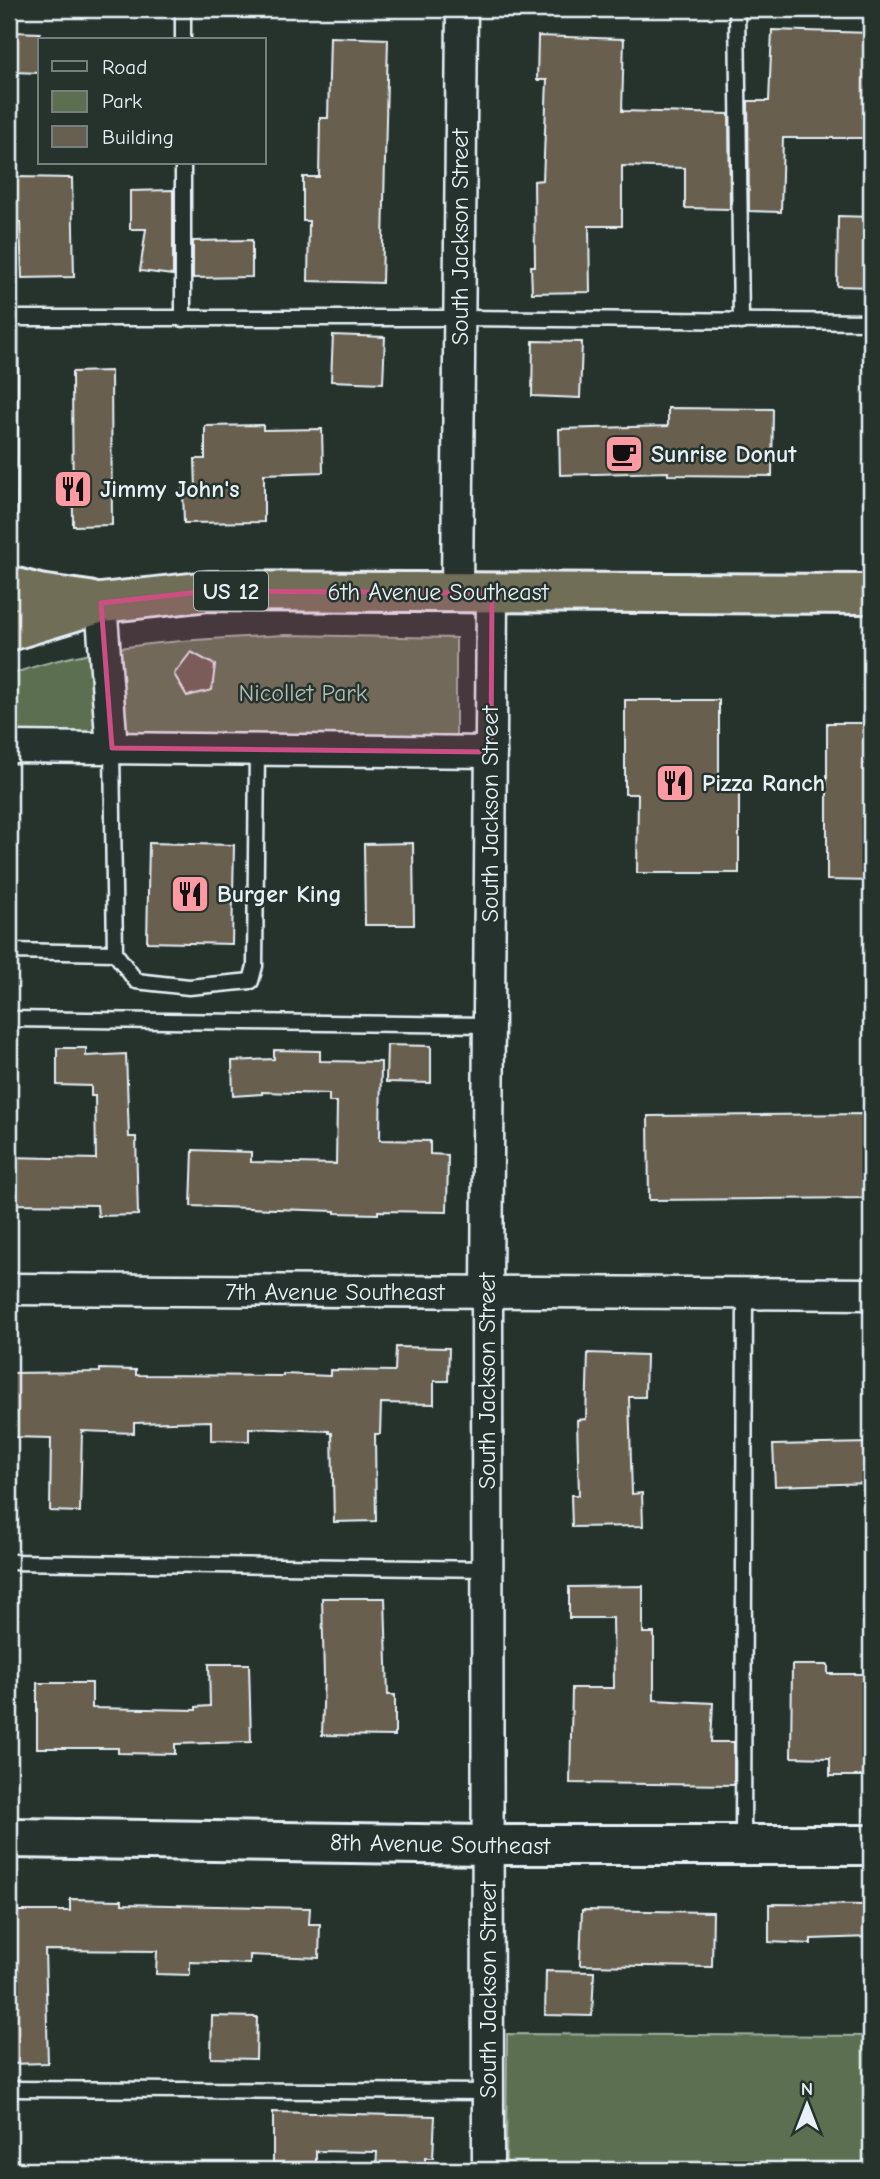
<svg xmlns="http://www.w3.org/2000/svg" width="880" height="2179" font-family="'Comic Neue',sans-serif">
<style>
.green{fill:#5c6f51;stroke:#a2b0a4;stroke-width:2}
.building{fill:#675f50;stroke:#e8f1f8;stroke-width:2}
.lines{fill:none;stroke-linecap:round;stroke-linejoin:round}
.lane-casing{stroke:#e8f1f8;stroke-width:19}
.street-casing{stroke:#e8f1f8;stroke-width:35}
.secondary-casing{stroke:#e8f1f8;stroke-width:44}
.highway-casing{stroke:#e8f1f8;stroke-width:44}
.lane{stroke:#26332d;stroke-width:14}
.street{stroke:#26332d;stroke-width:30}
.secondary{stroke:#26332d;stroke-width:38}
.highway{stroke:#716e59;stroke-width:38}
.marked{fill:#cc4e82;fill-opacity:0.2;stroke:#cc4e82;stroke-width:5;stroke-linejoin:round}
.labels{text-anchor:middle;stroke-width:5;stroke-linejoin:round;paint-order:stroke}
.shield{fill:#26332d;stroke:#aeb8bb;stroke-width:2}
.shield-label{font-size:23px;font-weight:bold;fill:#e8f1f8}
.street-label{font-size:24px;fill:#e8f1f8;stroke:#26332d}
.poi-label{font-size:24px;font-weight:bold;fill:#e8f1f8;stroke:#26332d;text-anchor:start}
.park-label{font-size:24px;fill:#b0bdb5;stroke:#26332d}
</style>
<rect width="100%" height="100%" fill="#26332d"/>
<filter id="ink" filterUnits="userSpaceOnUse"><feTurbulence type="fractalNoise" baseFrequency=".0143" numOctaves="2"/><feDisplacementMap in="SourceGraphic" scale="14" xChannelSelector="R" yChannelSelector="G"/><feConvolveMatrix kernelMatrix="1 2 1 2 8 2 1 2 1" color-interpolation-filters="sRGB"/></filter>
<g filter="url(#ink)">
<!-- green -->
<g class="green">
<path d="M286,635l170,3v114l-447,-5v-72c89,-32 183,-36 277,-40z"/>
<path d="M507,2034l364,2v134h-365z"/>
</g>
<!-- building -->
<g class="building">
<path d="M772,30l99,3v105h-88l-2,74 -32,-1 -1,-110h21z"/>
<path d="M14,32l26,1v40l-27,-1z"/>
<path d="M538,36l86,3 -2,72 107,3 1,95 -45,-1v-40l-63,-2v60h-33l1,66 -58,1 -1,-27h4l-1,-85 9,-1 4,-100h-10z"/>
<path d="M330,37l58,2 -6,244 -74,-2 1,-60h-6v-44h16l1,-59h8z"/>
<path d="M16,177l56,1 2,99 -52,1 -2,-56h-5z"/>
<path d="M173,190v85l-33,-4 6,-42h-16v-38z"/>
<path d="M838,216l33,1v70l-34,-1z"/>
<path d="M252,240v37l-59,1v-37z"/>
<path d="M333,335l52,2 -2,46 -52,-2z"/>
<path d="M533,341l49,1 -2,56 -48,-2z"/>
<path d="M111,371l1,154 -39,1 -1,-154z"/>
<path d="M668,408l105,1 -1,67 -104,-1v-3l-108,3 -1,-46 109,-3z"/>
<path d="M263,425v5l59,-1 1,43 -59,2v48l-80,1 -1,-34h13l-1,-30h10v-33z"/>
<path d="M191,652l24,13 -3,25 -25,6 -13,-22z"/>
<path d="M625,700h94v81h20v92h-102l1,-79h-13z"/>
<path d="M827,723h44v158l-44,-1z"/>
<path d="M149,843l85,2 -2,99 -85,-2z"/>
<path d="M413,843l1,82h-49l-1,-81z"/>
<path d="M387,1045l44,1v37l-45,-1z"/>
<path d="M57,1048h29v8l40,-2 3,83h7l2,78 -40,1 -1,-11 -88,-1v-47l87,2 -1,-63h-4v-10l-34,-1z"/>
<path d="M274,1050l46,1v10l61,1 -1,78 50,1v13l18,1 -1,57 -69,-1v3l-43,-1v-2l-144,-5 2,-56 58,2v10l85,2 1,-62h-8v-8l-67,-2v2l-29,2 -1,-35 42,-2z"/>
<path d="M871,1114v84l-222,2 -1,-84z"/>
<path d="M396,1347l53,1 -1,33h-14v23l-53,-1 -1,31h-5l1,87 -42,1 -2,-89h-3v-2l-80,-3v13l-38,-1v-19l-77,2v10l-52,-2 -2,81 -30,-1 1,-73 -42,-1v-64l91,-1v-3l36,1v5l147,1v-2l47,2v-6l65,1z"/>
<path d="M588,1353l58,2 -1,42h-16l3,97 10,-1 1,33 -71,1 -1,-32h8l-2,-75 9,-1z"/>
<path d="M871,1443v40l-96,3 -2,-41z"/>
<path d="M643,1586v47h11v67l59,3 -2,39h23v43l-164,-2 2,-95h42l-1,-70h-44v-31z"/>
<path d="M322,1598h63l3,97h7v41l-73,-1 2,-59z"/>
<path d="M209,1664h40l2,78 -76,2v10l-57,-1v-5h-81v-65h55v25l104,2v-3l14,-1z"/>
<path d="M792,1665h36v9h43v102h-41v-18l-39,-1z"/>
<path d="M70,1899l52,1v4l188,4 -1,16h11l-1,34 -69,-3v9l-60,-2v13l-34,-1 1,-23 -112,-1 3,113 -39,1v-153h61z"/>
<path d="M769,1904l102,1v32l-60,2v5l-42,-2z"/>
<path d="M582,1910l131,2 -1,55 -132,-2z"/>
<path d="M546,1971l48,1 -2,44 -47,-1z"/>
<path d="M212,2016l45,1 -1,42 -45,-1z"/>
<path d="M273,2112l162,4 -2,42h-8v12h-49l1,-18 -61,-1v11l-43,1z"/>
</g>
<g class="lines">
<!-- lane casing -->
<g class="lane-casing">
<g id="lane">
<path d="M183,9v31"/>
<path d="M737,9l4,313"/>
<path d="M183,163v156"/>
<path d="M9,318h451l411,4"/>
<path d="M9,512l1,-194"/>
<path d="M9,951l106,2 -3,-205"/>
<path d="M115,953l21,28 53,6 62,-6 4,-15 2,-216"/>
<path d="M9,1019l479,6"/>
<path d="M9,1562l479,7"/>
<path d="M743,1843l2,-549"/>
<path d="M9,2089l480,3"/>
</g>
</g>
<!-- street casing -->
<g class="street-casing">
<g id="street">
<path d="M457,592l5,-583"/>
<path d="M101,603l11,145"/>
<path d="M9,747l482,5"/>
<path d="M9,1289l862,5"/>
<path d="M488,2170l-1,-877 5,-700"/>
</g>
</g>
<!-- secondary casing -->
<g class="secondary-casing">
<path id="secondary" d="M9,1838l478,7h384"/>
</g>
<!-- highway casing -->
<g class="highway-casing">
<g id="highway">
<path d="M9,586l30,8 50,7"/>
<path d="M9,631l92,-28 108,-12 662,3"/>
</g>
</g>
<!-- lane -->
<use href="#lane" class="lane"/>
<!-- street -->
<use href="#street" class="street"/>
<!-- secondary -->
<use href="#secondary" class="secondary"/>
<!-- highway -->
<use href="#highway" class="highway"/>
</g>
</g>
<!-- marked area -->
<path class="marked" d="M209,591l283,2 -1,159 -379,-4 -11,-145z"/>
<!-- icons -->
<defs>
<g id="cafe-square" transform="scale(2.0125)"><rect x="-9" y="-9" width="18" height="18" rx="4" fill="#ff9aa2" stroke="#26332d"/><path d="M-5.5-4.5H6V0H3Q3 3.5 0 3.5H-2.5Q-5.5 3.5-5.5 0ZM3-3.2v2h1.7v-2ZM-6 4.5H4V6H-6Z" fill="#111"/></g>
<g id="restaurant-square" transform="scale(2.0125)"><rect x="-9" y="-9" width="18" height="18" rx="4" fill="#ff9aa2" stroke="#26332d"/><path d="M-5-6h1v4h1v-4h1v4h1v-4h1v5L-1.5 .5V6h-2V.5L-5-1ZM5-6V6H3V1.5H1.5Q1.5-4 5-6Z" fill="#111"/></g>
</defs>
<g fill-rule="evenodd">
<use href="#cafe-square" x="624" y="454"/>
<use href="#restaurant-square" x="73" y="489"/>
<use href="#restaurant-square" x="675" y="783"/>
<use href="#restaurant-square" x="190" y="894"/>
</g>
<g class="labels">
<!-- shield labels -->
<rect class="shield" x="194" y="571.5" width="74" height="39" rx="5"/>
<g class="shield-label">
<text x="231" y="599">US 12</text>
</g>
<!-- street labels -->
<g class="street-label">
<text transform="translate(460 237) rotate(-90)" y="8">South Jackson Street</text>
<text x="438" y="600">6th Avenue Southeast</text>
<text transform="translate(490 814) rotate(-90)" y="8">South Jackson Street</text>
<text x="335" y="1300">7th Avenue Southeast</text>
<text transform="translate(487 1381) rotate(-90)" y="8">South Jackson Street</text>
<text transform="translate(440 1844) rotate(1)" y="8">8th Avenue Southeast</text>
<text transform="translate(488 1990) rotate(-90)" y="8">South Jackson Street</text>
</g>
<!-- poi labels -->
<g class="poi-label">
<text x="651" y="462">Sunrise Donut</text>
<text x="100" y="497">Jimmy John's</text>
<text x="702" y="791">Pizza Ranch</text>
<text x="217" y="902">Burger King</text>
</g>
<!-- park labels -->
<g class="park-label">
<text x="303" y="701">Nicollet Park</text>
</g>
</g>
<!-- margin -->
<rect width="880" height="2179" fill="none" stroke="#26332d" stroke-width="35"/>
<rect x="18" y="18" width="845" height="2144" fill="none" stroke="#e8f1f8" stroke-width="2.5" filter="url(#ink)"/>
<!-- legend -->
<rect x="38" y="38" width="228" height="126" fill="#26332d" stroke="#747f7e" stroke-width="2"/>
<rect x="52" y="61" width="35" height="10" fill="#26332d" stroke="#747f7e" stroke-width="2"/>
<text x="102" y="74" font-size="21" fill="#e8f1f8">Road</text>
<rect x="52" y="91" width="35" height="21" fill="#5c6f51" stroke="#747f7e" stroke-width="2"/>
<text x="102" y="108" font-size="21" fill="#e8f1f8">Park</text>
<rect x="52" y="126" width="35" height="21" fill="#675f50" stroke="#747f7e" stroke-width="2"/>
<text x="102" y="144" font-size="21" fill="#e8f1f8">Building</text>
<!-- north arrow -->
<g transform="translate(807 2105)" stroke="#26332d" stroke-width="5" paint-order="stroke">
<path d="M0-5L12 26L0 18L-12 26Z" fill="#e8f1f8"/>
<text y="-10" font-size="19" font-weight="bold" text-anchor="middle" fill="#e8f1f8">N</text>
</g>
</svg>
